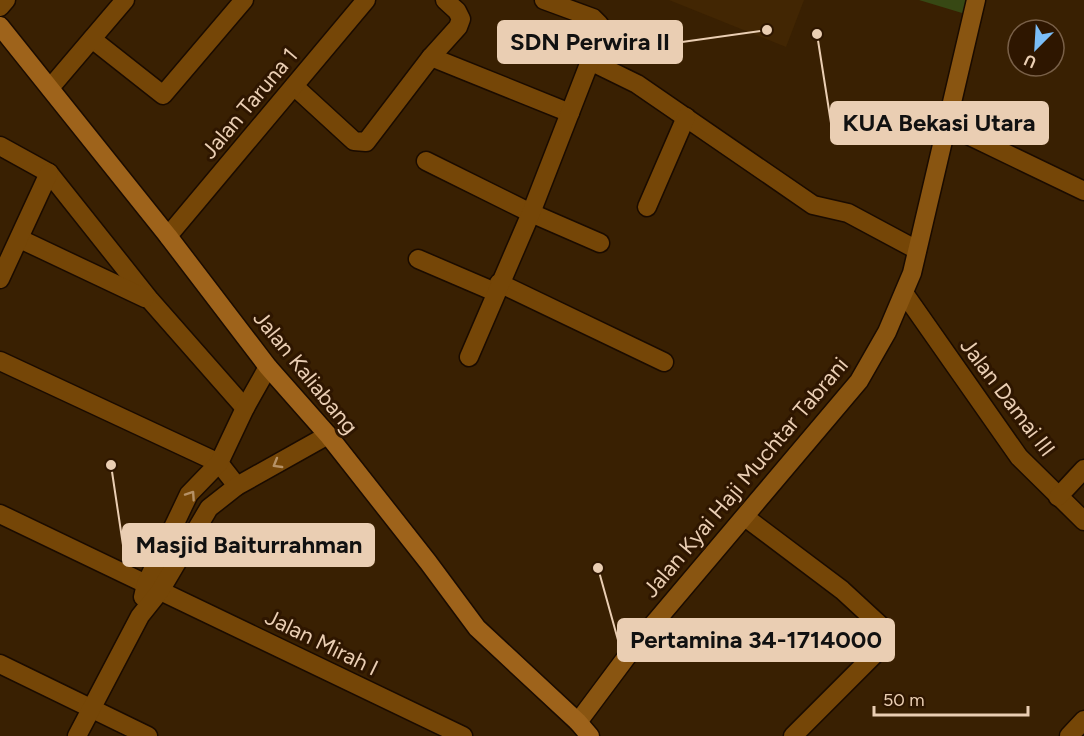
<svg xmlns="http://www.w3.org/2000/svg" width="1084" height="736" font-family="Figtree,sans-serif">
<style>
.built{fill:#422603}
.green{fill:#374814}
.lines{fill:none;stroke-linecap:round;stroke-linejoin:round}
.street-casing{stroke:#1a0b00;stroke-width:21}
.secondary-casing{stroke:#1a0b00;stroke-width:21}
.primary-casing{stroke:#1a0b00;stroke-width:21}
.street{stroke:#754607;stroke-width:18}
.secondary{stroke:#895511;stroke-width:18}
.primary{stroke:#9e631b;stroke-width:18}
.oneway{stroke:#b59166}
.labels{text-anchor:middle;stroke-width:6;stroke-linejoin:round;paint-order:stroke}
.street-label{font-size:22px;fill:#eaceb3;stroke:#2e1600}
.leader{fill:none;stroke:#eaceb3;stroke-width:2}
.callout-dot{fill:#eaceb3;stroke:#2e1600;stroke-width:2}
.callout{fill:#eaceb3;stroke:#eaceb3;stroke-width:2}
.callout-label{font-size:24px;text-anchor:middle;font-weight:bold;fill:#111}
</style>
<rect width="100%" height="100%" fill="#392002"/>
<!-- built -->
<path class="built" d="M669,0h135l-18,47z"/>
<!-- green -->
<path class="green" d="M919,0h57l-4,16z"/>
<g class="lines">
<!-- street casing -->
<g class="street-casing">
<g id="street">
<path d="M0,7l6,-7"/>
<path d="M92,39l71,56 81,-95"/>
<path d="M431,57l139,56"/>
<path d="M590,61l47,23 176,121 35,8 69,37"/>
<path d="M294,86l60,55 12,1 65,-85 27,-30 3,-8 -4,-8 -12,-11"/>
<path d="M50,88l75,-88"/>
<path d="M947,125l137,66"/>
<path d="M0,146l49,27 101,127 95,108"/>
<path d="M426,161l105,52 69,30"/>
<path d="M647,207l39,-90"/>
<path d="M168,236l198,-236"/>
<path d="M20,239l125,59"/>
<path d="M418,259l77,33"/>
<path d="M0,279l49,-106"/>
<path d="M499,283l165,79"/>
<path d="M904,293l115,164 65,64"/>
<path d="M469,357l62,-144 70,-180 -2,-9 -6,-6 -49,-18"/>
<path d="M0,361l219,102 18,23"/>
<path d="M1058,497l26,-28"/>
<path d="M0,514l463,222"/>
<path d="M745,517l97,73 38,35c5,14 1,20 -7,31l-80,80"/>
<path d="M143,597l3,-13 43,-90 30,-31 26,-55 23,-41"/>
<path d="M0,664l148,72"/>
<path d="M77,736l63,-120 20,-25 49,-83 28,-22 91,-51"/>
<path d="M1069,736l15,-16"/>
</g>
</g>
<!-- secondary casing -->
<g class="secondary-casing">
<path id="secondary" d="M578,722l56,-75 225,-266 28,-49 25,-59 64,-273"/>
</g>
<!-- primary casing -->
<g class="primary-casing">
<path id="primary" d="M0,26l168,210 100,131 60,68 100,127 49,66 101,94 12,14"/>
</g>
<!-- street -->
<use href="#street" class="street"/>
<!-- secondary -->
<use href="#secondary" class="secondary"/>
<!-- primary -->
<use href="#primary" class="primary"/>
</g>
<!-- one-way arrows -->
<defs><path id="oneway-chevron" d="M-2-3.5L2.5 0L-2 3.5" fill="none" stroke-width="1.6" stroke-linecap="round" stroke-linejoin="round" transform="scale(1.5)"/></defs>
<g class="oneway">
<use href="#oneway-chevron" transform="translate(277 464) rotate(150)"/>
<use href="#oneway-chevron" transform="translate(191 495) rotate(-56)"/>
</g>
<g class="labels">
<!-- street labels -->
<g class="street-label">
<text transform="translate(249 103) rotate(-50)" y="8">Jalan Taruna 1</text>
<text transform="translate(306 372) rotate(51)" y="8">Jalan Kaliabang</text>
<text transform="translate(1008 397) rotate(53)" y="8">Jalan Damai III</text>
<text transform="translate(745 477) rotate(-50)" y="8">Jalan Kyai Haji Muchtar Tabrani</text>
<text transform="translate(322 642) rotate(26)" y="8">Jalan Mirah I</text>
</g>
</g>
<!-- callouts -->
<path class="leader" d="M767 30L682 42M817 34L831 123M111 465L123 545M598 568L618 640"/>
<g class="callout-dot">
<circle cx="767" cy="30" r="6"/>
<circle cx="817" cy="34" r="6"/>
<circle cx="111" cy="465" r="6"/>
<circle cx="598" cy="568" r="6"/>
</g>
<g class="callout">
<rect x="498" y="21" width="184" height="42" rx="6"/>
<rect x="831" y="102" width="217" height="42" rx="6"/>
<rect x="123" y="524" width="251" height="42" rx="6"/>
<rect x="618" y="619" width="276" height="42" rx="6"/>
</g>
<g class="callout-label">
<text x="590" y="50">SDN Perwira II</text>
<text x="939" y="131">KUA Bekasi Utara</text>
<text x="249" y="553">Masjid Baiturrahman</text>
<text x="756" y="648">Pertamina 34-1714000</text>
</g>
<!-- north arrow -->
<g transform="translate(1036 48) rotate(204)"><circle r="28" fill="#2e1600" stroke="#796048" stroke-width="1.5"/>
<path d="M0-4.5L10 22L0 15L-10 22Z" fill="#7bbef8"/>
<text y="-9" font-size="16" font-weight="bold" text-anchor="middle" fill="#eaceb3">U</text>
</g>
<!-- scale -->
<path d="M874 706v9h154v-9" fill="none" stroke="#eaceb3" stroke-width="3"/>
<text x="883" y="706" font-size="18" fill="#eaceb3" stroke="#2e1600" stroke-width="4.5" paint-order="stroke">50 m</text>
</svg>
